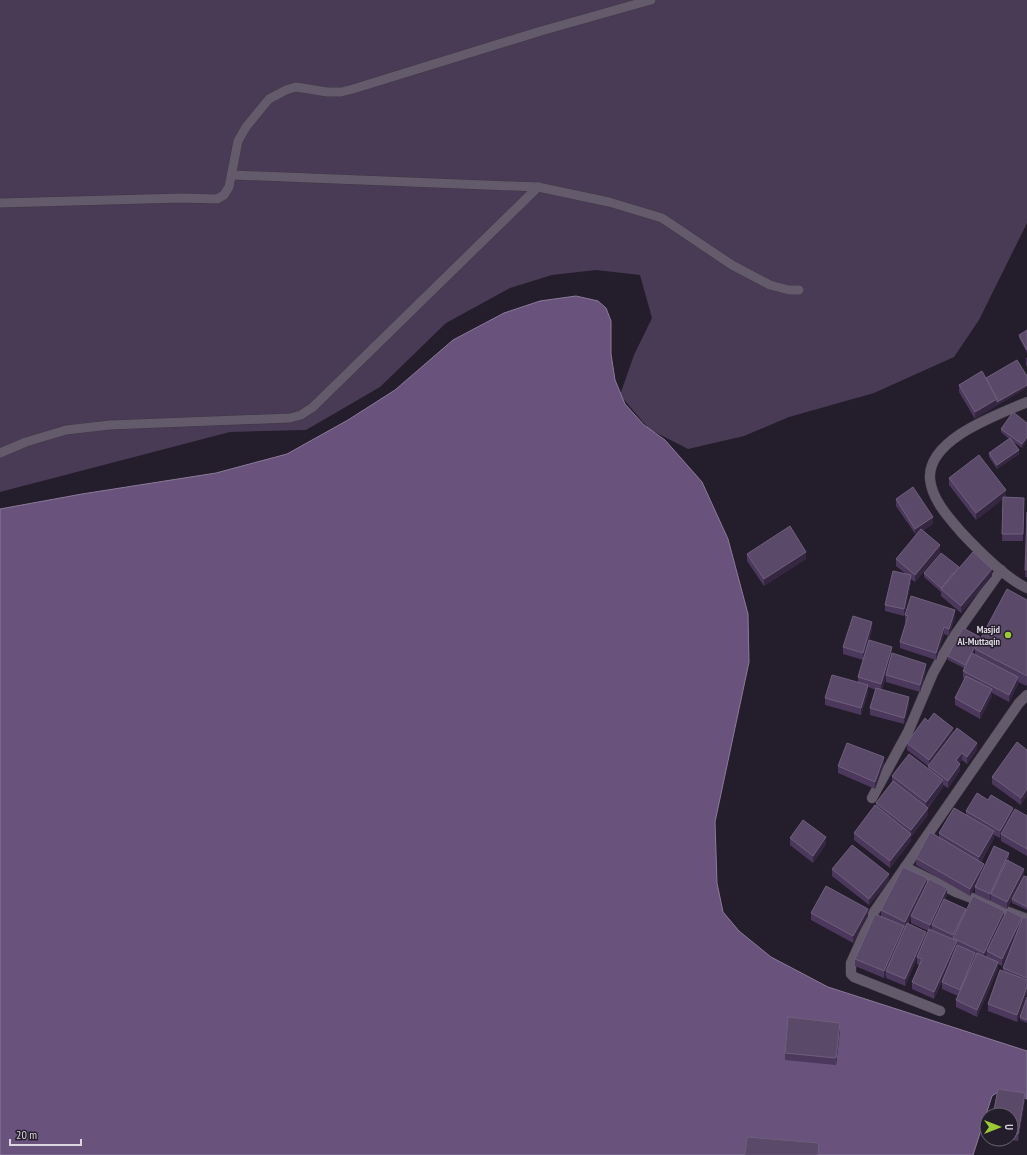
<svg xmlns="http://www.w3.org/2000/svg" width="1027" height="1155" font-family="'PT Sans Narrow',sans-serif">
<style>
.green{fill:#493b55}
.water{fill:#69537c;stroke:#8b7a9a}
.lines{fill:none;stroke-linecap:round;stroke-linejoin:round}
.lane-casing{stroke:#3f3844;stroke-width:10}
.street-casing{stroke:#3f3844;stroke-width:11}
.lane{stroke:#635a6b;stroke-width:9}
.street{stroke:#635a6b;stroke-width:10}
.wall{fill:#4c385c;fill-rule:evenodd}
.shaded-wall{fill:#352642}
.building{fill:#5b496a;stroke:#6f5f7c}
.poi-dot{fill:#9bcb32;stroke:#241d2b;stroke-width:1.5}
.labels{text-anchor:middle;stroke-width:3;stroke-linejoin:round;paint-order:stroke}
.poi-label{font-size:10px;font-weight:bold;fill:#dad5df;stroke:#241d2b;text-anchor:end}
</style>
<rect width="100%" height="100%" fill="#241d2b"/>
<!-- green -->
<path class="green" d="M0,0h1027v223l-48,97 -25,37 -80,36 -85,24 -45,19 -56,13 -39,-20 -29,-34 14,-40 18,-37 -12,-43 -44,-5 -44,5 -42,13 -64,35 -66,64 -74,43 -76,2 -230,60z"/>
<!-- water -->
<path class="water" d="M576,296l22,5 8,7 5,13v33l4,26 10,24 19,21 21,15 37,42 26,57 20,75 1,48 -34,160 2,61 6,29 16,19 32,26 57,30 199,64v48l-2,-1 -27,-6 -6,4 -19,59h-973v-646l82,-15 134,-21 71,-19 61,-34 47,-30 58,-50 51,-27 36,-12z"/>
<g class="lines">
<!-- lane casing -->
<g class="lane-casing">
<g id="lane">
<path d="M232,175l306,12 71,15 53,16 70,47 38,20 19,5h10"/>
<path d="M0,203l182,-5 35,1 7,-4 5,-8 9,-46 8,-14 23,-28 17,-9 10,-3 31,5h14l12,-3 188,-58 110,-31"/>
<path d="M0,453l26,-11 40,-12 44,-5 180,-7 11,-3 12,-8 225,-220"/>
</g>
</g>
<!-- street casing -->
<g class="street-casing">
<g id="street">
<path d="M1027,402c-30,13 -100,37 -97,77 2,21 19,39 32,54 16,17 45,46 65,55"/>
<path d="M872,798l36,-66 25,-59 10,-18 10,-17 48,-68"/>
<path d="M905,867l51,25 71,27"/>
<path d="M940,1011l-86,-34 -3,-3v-11l23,-51 145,-209 8,-8"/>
</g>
</g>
<!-- lane -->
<use href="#lane" class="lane"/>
<!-- street -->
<use href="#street" class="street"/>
</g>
<!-- wall -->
<g class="wall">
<path d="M1027,330v23l-8,-15v-3z"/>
<path d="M1027,357v10l-1,-2v-7z"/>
<path d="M982,371l-7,48 -16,-27v-7z"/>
<path d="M1027,423v18l-5,7 -10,-7 7,13 -22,15 -8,-12v-4l20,-14 -8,-7v-3z"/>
<path d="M949,478l57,19 18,1 -1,43h-21l1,-42 -27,21 -27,-35z"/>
<path d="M896,499l37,25 -11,7 18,21 -25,30 -4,-3v3l-7,34 -19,-5v-6l20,-32 -9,-7v-7l20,-24 -20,-29z"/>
<path d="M1027,512v65h-2z"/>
<path d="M747,554l59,5 -42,27 -17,-25z"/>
<path d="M959,569l33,7 -31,37 -20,-17v-4l-17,-15v-4z"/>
<path d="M1027,600v86l-9,-4v2l-9,18 -17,-9v3l-12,23 -25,-14v-7l10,-19 -2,-1v-7l1,-3 -16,-8v-4l25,-3 2,2v-6z"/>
<path d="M905,615l50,2 -6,19 -5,-2 -8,26 -36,-12v-6l6,-20h-1z"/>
<path d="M872,629l-3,11 57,31 -6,21 -34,-10v-5l-4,12 27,15 -5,20 -34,-9v-7l6,-18 -8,-3v5l-7,23 -36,-10v-7l33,-16v-5l5,-17 -20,-6v-7z"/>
<path d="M928,721l25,12 24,17 -10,14 -5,-4 -3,3 1,8 -12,17 -5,-3v2l-15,21v7l-17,22v4l-21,27 -36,-28v-7l22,-26v-4l16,-21v-6l36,-8v-2l-21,-16v-7z"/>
<path d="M1027,750l-6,55 -29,-21v-7z"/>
<path d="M884,764l-9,25 -37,-16v-7z"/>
<path d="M988,800l25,14 14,2v40l-26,-15v-5l-1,2 -6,-3v3l-13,24 3,6 25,-8v1l15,15 3,1v33l-15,-7v-3l-5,9 -16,-8v-2l-1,2 -15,-7v-8l-5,10 -54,-31v-7l23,-21v-4l27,-18v-4z"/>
<path d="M790,838l36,6 -13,19 -23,-18z"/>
<path d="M832,869l57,12 -20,24 -37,-29z"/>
<path d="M927,883l20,12 -2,4 21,13 38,3 18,6 5,-3v76l-10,28 -29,-11v-7l15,-33v-3l10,-26 -11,24 -4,-2v5l-21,48 -21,-10v-7l2,-4 -16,-7v-7l5,-12 -13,29 -22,-10v-7l7,-17 -2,-1v-6l-12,28 -19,-8v-4l-2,4 -29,-12v-7l26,-43v-6zM911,917v6l17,8 -2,6 -18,-13z"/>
<path d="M811,913l57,3 -15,27 -42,-23z"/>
<path d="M1027,997v26l-7,-3v-3z"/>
<path d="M840,1030l-4,35 -51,-5v-7z"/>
<path d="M1025,1100l-7,41 -14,-2h7v-24z"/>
</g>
<!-- shaded-wall -->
<g class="shaded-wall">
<path d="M1027,385v3l-52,31v-7l22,-13z"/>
<path d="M1027,437v4l-5,7v-4z"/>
<path d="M1019,450v4l-22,15v-4z"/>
<path d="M1006,490v7l-30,23v-7z"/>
<path d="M933,517v7l-18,12v-7z"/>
<path d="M940,545v7l-25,30v-7z"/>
<path d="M806,552v7l-42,27v-7z"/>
<path d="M959,567v4l-18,18v3v-4z"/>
<path d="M992,569v7l-31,37v-7z"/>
<path d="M911,575v7l-7,34v-7z"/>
<path d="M955,610v7l-6,19v-7z"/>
<path d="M872,622v7l-9,31v-7z"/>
<path d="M944,627v7l-8,26v-7z"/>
<path d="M980,637v4l-15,28v-4z"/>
<path d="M892,647v7l-6,21v2l-5,14v-7z"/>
<path d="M926,664v7l-6,21v-7z"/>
<path d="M1018,677v7l-9,18v-7z"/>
<path d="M868,685v7l-7,23v-7z"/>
<path d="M992,689v7l-12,23v-7z"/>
<path d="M909,697v7l-5,20v-6z"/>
<path d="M953,728v7l-24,32v-7z"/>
<path d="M977,743v7l-10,14v-7z"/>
<path d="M962,753v7l-6,7v-7z"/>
<path d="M884,757v7l-9,25v-7z"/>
<path d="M960,764v7l-12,17v-7z"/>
<path d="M943,780v7l-17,22v-7z"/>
<path d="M1027,789v7l-6,9v-7z"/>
<path d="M928,808v7l-17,22v4l-21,27v-7l21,-26v-5z"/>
<path d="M1013,808v7l-12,19v2l-1,2v-7z"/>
<path d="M994,831v7l-15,26v-7z"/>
<path d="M826,837v7l-13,19v-7z"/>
<path d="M1009,853v7l-16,35 -2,-1v5l-1,2v-7z"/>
<path d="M984,864v7l-14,25v-7z"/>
<path d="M1024,869v7l-17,33v-7z"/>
<path d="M889,874v7l-20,24v-6z"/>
<path d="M927,878v7l-16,31v1l-6,12v-7z"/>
<path d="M947,888v7l-14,30h-1v3l-2,4v-7z"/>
<path d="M868,909v7l-15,27v-7z"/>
<path d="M966,909v7l-13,22v4v-7z"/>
<path d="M1004,911v7l-17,33v3l-3,6v-7z"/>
<path d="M1022,917v7l-20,42v-7z"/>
<path d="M904,926v7l-18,38v3l-2,4v-7z"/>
<path d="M926,932v7l-9,18v1l-12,28v-7z"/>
<path d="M957,941v7l-23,51v-7z"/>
<path d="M975,953v7l-15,37v-7z"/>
<path d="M998,962v7l-21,48v-7z"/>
<path d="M1027,987v7l-10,28v-7z"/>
<path d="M840,1023v7l-4,35v-7z"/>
<path d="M1025,1093v7l-7,41v-7z"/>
</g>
<!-- building -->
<g class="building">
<path d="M1027,330v20l-8,-15z"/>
<path d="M1017,360l10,16v9l-30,17v-3l-11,-21z"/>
<path d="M982,371l15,28 -22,13 -16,-27z"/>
<path d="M1013,412l14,11v14l-5,7 -21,-15z"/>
<path d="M1010,438l9,12 -22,15 -8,-12z"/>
<path d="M979,455l27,35 -30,23 -27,-35z"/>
<path d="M913,487l20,30 -18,12 -19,-30z"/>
<path d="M1003,497l21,1 -1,36h-21z"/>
<path d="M1027,512v58h-2z"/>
<path d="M790,526l16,26 -42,27 -17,-25z"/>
<path d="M921,529l19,16 -25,30 -19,-16z"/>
<path d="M973,552l19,17 -31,37 -20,-17z"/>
<path d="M941,553l18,14 -18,21 -17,-15z"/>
<path d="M893,571l18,4 -7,34 -19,-4z"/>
<path d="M1007,589l20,11v76l-52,-27z"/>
<path d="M911,596l44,14 -6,19 -5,-2 -8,26 -36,-11 8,-26 -3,-1z"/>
<path d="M853,616l19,6 -9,31 -20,-6z"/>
<path d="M963,628l17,9 -15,28 -17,-9z"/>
<path d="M869,640l23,7 -11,37 -23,-7z"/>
<path d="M892,653l34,11 -6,21 -34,-10z"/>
<path d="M972,653l46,24 -9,18 -46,-24z"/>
<path d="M832,675l36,10 -7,23 -36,-10z"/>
<path d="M966,676l26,13 -12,23 -25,-14z"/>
<path d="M876,688l33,9 -5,21 -34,-10z"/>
<path d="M934,713l19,15 -24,32 -22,-17 18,-25 3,3z"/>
<path d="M957,728l20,15 -10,14 -5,-4 -6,7 4,4 -12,17 -20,-15z"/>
<path d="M1017,742l10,8v39l-6,9 -29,-21z"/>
<path d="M847,743l37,14 -9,25 -37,-16z"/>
<path d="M909,754l34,26 -17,22 -34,-26z"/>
<path d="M893,781l35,27 -17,22 -35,-27z"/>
<path d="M977,793l11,7 3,-5 22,13 -13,23 -34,-20z"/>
<path d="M875,805l36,29 -21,27 -36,-28z"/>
<path d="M954,808l40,23 -15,26 -40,-24z"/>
<path d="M1015,809l12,7v33l-26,-15z"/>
<path d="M803,820l23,17 -13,19 -23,-18z"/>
<path d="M930,832l54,32 -14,25 -54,-31z"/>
<path d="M852,845l37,29 -20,25 -37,-30z"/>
<path d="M994,846l15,7 -19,41 -15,-7z"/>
<path d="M1007,860l17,9 -17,33 -16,-8z"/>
<path d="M903,867l24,11 -22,44 -24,-12z"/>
<path d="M1024,876l3,1v30l-15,-8z"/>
<path d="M929,879l18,9 -17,37 -19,-9z"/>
<path d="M826,886l42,23 -15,27 -42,-23z"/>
<path d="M973,896l31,15 -20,42 -31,-15z"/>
<path d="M944,899l22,10 -13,26 -21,-10z"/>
<path d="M1007,910l15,7 -20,42 -15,-8z"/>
<path d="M875,914l29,12 -20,45 -29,-12z"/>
<path d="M1023,917l4,1v60l-24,-10z"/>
<path d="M907,923l19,9 -21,47 -19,-8z"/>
<path d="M929,929l28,12 -23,51 -22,-10 10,-23 -5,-2z"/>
<path d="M957,945l18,8 -15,37 -18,-8z"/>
<path d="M977,953l21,9 -21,48 -21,-10z"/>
<path d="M1000,970l27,10v7l-10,28 -29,-11z"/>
<path d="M1027,997v23l-7,-3z"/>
<path d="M788,1017l52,6 -4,35 -51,-5z"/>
<path d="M998,1089l27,4 -7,41 -7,-1v-18h-18z"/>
<path d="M747,1137l72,6 -1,12h-73z"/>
</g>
<!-- markers -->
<circle class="poi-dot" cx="1008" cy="635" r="4"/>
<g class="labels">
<!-- poi labels -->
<g class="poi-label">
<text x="1000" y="633">Masjid<tspan x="1000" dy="12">Al-Muttaqin</tspan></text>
</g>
</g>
<!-- north arrow -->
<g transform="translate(999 1127) rotate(90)"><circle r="19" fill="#241d2b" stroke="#6d6773"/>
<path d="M0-3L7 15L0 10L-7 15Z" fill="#9bcb32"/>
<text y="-6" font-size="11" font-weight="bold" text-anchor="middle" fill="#dad5df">U</text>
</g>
<!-- scale -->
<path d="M10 1139v6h71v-6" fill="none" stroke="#dad5df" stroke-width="2"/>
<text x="16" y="1139" font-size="12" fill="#dad5df" stroke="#241d2b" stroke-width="3" paint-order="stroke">20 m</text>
</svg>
